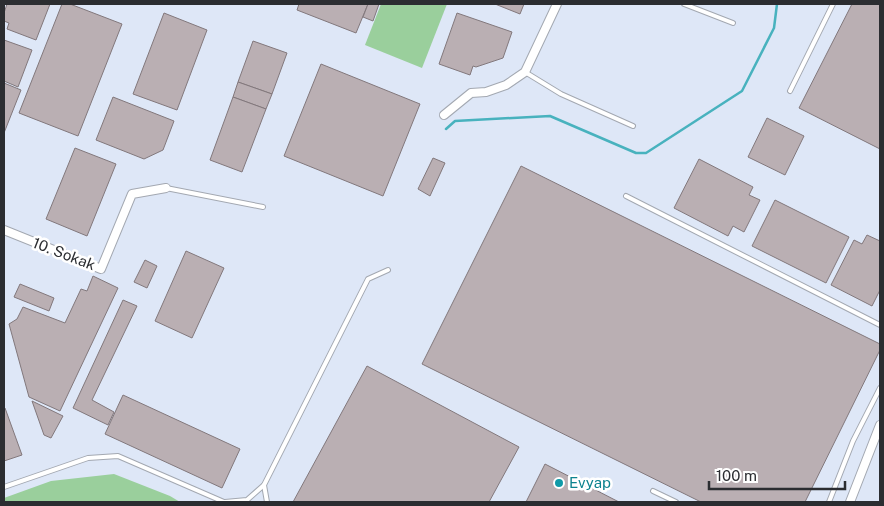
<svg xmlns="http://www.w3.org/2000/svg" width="884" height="506" font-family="'Public Sans',sans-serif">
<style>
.built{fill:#dee7f7}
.green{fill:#9acf9c}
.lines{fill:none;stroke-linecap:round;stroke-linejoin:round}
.stream{stroke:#48b2be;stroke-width:2.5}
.building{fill:#baafb3;stroke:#82787c}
.lane-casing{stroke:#a3a8b1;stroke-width:6}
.street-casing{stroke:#a3a8b1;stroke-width:10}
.lane{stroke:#fff;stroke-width:4}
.street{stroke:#fff;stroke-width:8}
.culture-dot{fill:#0f9aa8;stroke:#fff;stroke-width:2}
.labels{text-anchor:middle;stroke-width:5;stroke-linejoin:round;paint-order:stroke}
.street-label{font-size:15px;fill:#2b2d31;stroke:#fff}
.culture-label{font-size:15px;fill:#0d838f;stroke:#fff;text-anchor:start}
</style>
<rect width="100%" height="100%" fill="#ecf1fa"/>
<!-- built -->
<rect class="built" x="4" y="4" width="876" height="498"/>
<!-- green -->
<g class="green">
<path d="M381,4h66l-25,64 -57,-23z"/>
<path d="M114,474l56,22 10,6h-176v-4l47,-17z"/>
</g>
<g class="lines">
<!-- stream -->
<path class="stream" d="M446,129l9,-8 95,-5 86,37h10l96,-62 32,-63 3,-24"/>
</g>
<!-- building -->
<g class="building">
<path d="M7,4h43l-14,36 -29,-11 2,-6 -5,-2v-8z"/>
<path d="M62,4h8l52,20 -44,112 -59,-23z"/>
<path d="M299,4h69l-12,29 -59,-23z"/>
<path d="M368,4h11l-6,17 -10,-4z"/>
<path d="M495,4h29l-4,10z"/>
<path d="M852,4h28v145l-81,-41z"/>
<path d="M164,13l43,17 -30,80 -44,-16z"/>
<path d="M457,13l55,19 -9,26 -27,9 -3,-1 -3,9 -31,-11z"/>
<path d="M4,40l28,10 -14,37 -14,-6z"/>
<path d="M253,41l34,12 -15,41 -34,-12z"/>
<path d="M321,64l99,40 -37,92 -99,-40z"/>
<path d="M238,82l34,12 -6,15 -33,-12z"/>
<path d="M4,83l17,7 -17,43z"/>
<path d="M113,97l61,24 -11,29 -19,9 -48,-19z"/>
<path d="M233,97l33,12 -24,63 -32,-12z"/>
<path d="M767,118l37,18 -19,39 -37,-18z"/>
<path d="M75,148l41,16 -29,72 -41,-17z"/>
<path d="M433,158l12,5 -15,33 -12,-7z"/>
<path d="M699,159l54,28 -4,8 11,5 -16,32 -11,-6 -5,10 -54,-28z"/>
<path d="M521,166l359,178v6l-75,152h-104l-279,-138z"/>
<path d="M775,200l74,37 -23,46 -74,-37z"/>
<path d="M867,235l13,6v49l-8,16 -41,-21 23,-45 8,4z"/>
<path d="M186,251l38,17 -32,70 -37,-17z"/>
<path d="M145,260l12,6 -10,22 -13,-6z"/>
<path d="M93,276l25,12 -58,123 -31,-14 -20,-73 8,-5 6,-12 42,16 16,-34 6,2z"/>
<path d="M20,284l34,14 -5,13 -35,-14z"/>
<path d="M123,300l14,6 -45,94 22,12 -6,13 -35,-17z"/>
<path d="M367,366l152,81 -30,55h-196z"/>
<path d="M123,395l117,54 -18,39 -117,-54z"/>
<path d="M32,401l31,15 -12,22 -7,-3z"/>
<path d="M5,408l17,47 -18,6v-52z"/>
<path d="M545,464l74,38h-93z"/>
</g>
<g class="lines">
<!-- lane casing -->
<g class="lane-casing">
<g id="lane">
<path d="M684,4l49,19"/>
<path d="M525,72l36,22 72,32"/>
<path d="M790,91l43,-87"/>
<path d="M166,188l97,19"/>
<path d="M626,196l254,129"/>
<path d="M4,487l84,-29 30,-2 106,46"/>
<path d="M653,491l23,11"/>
<path d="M225,502l22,-2 17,-15"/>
<path d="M267,502l-3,-17 104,-206 20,-9"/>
<path d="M829,502l24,-61 27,-53"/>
</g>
</g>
<!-- street casing -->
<g class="street-casing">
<g id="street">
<path d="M444,115l27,-22 15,-1 20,-7 19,-13 32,-68"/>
<path d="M4,230l97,39 31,-75 34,-6"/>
<path d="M850,502l30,-77"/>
</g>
</g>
<!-- lane -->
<use href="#lane" class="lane"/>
<!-- street -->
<use href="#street" class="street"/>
</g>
<!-- markers -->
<circle class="culture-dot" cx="559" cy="483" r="5"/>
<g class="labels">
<!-- street labels -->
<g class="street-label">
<text transform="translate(64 254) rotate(21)" y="5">10. Sokak</text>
</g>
<!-- culture labels -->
<g class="culture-label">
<text x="569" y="488">Evyap</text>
</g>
</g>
<!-- border -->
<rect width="884" height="506" fill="none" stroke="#2b2d31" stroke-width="10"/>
<!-- scale -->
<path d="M709 481v8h136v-8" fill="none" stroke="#2b2d31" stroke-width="2.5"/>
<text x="716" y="481" font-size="15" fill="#2b2d31" stroke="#ffffff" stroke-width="4" paint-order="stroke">100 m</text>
</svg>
